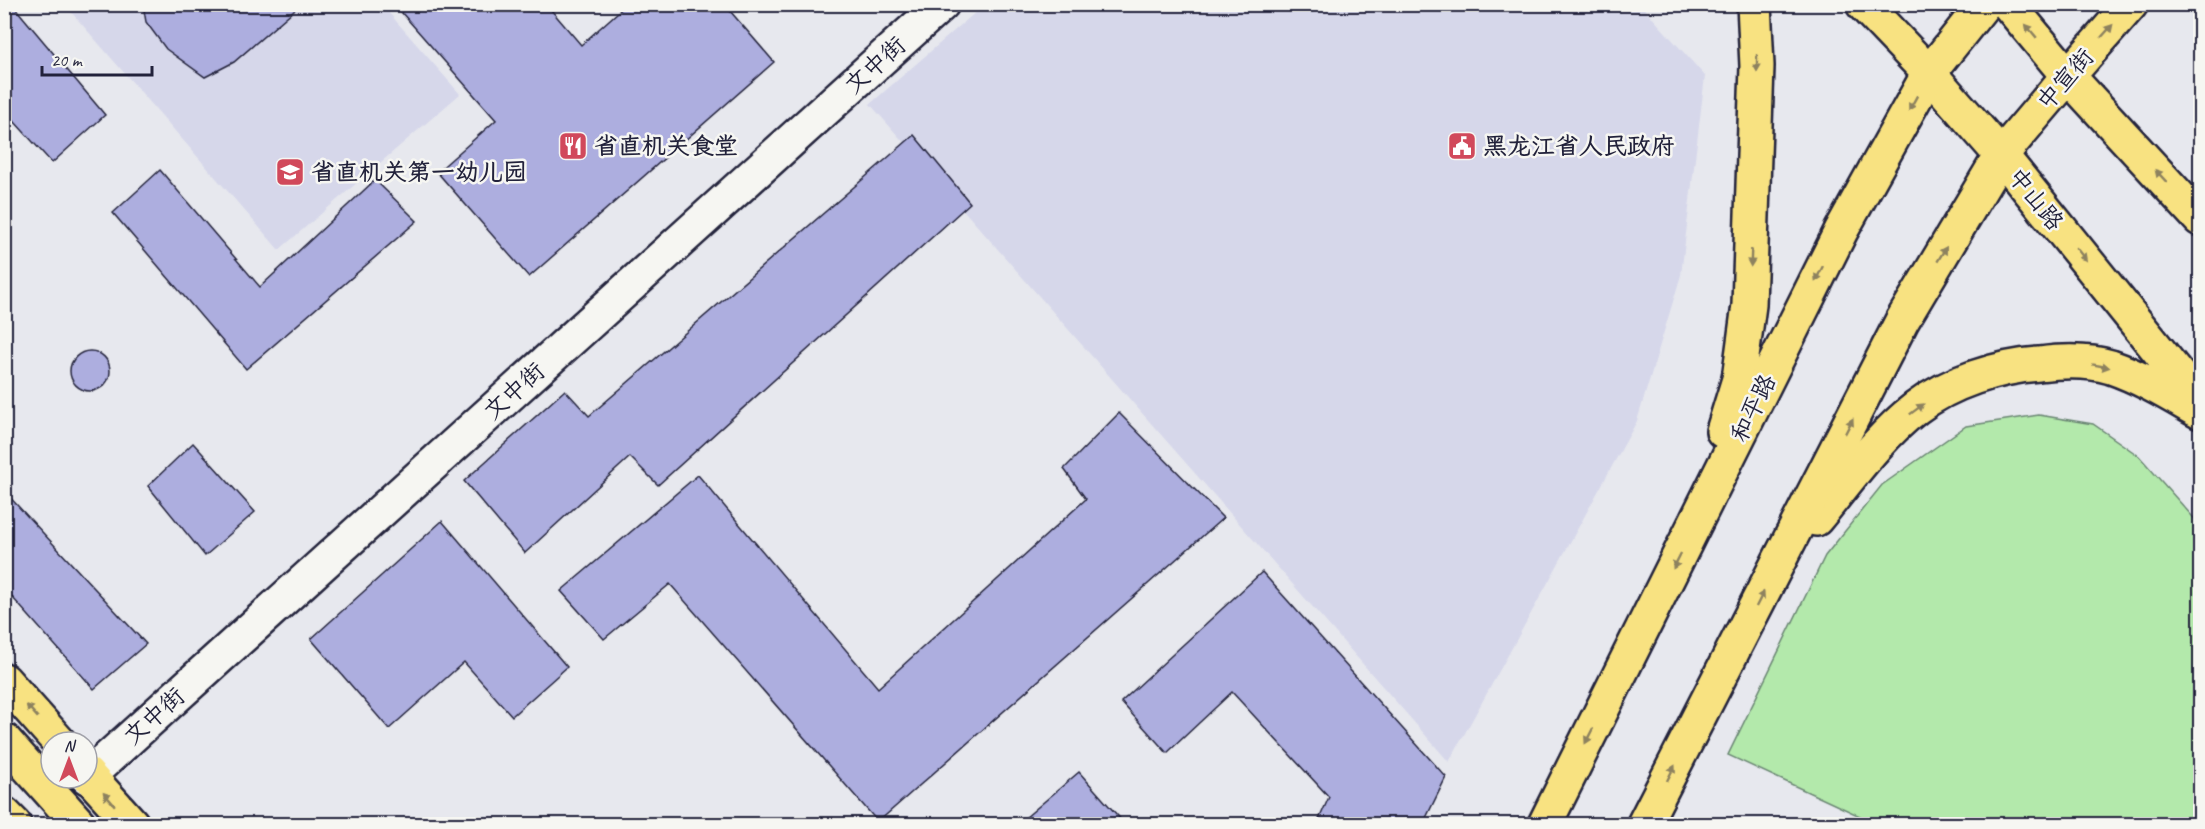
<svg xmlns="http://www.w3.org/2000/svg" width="2205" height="829" font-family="Caveat,'LXGW WenKai TC',sans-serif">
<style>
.built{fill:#d6d7ea}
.green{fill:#b3e9ab;stroke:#6a8673;stroke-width:1.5}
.building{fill:#adaedf;stroke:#22223b;stroke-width:1.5}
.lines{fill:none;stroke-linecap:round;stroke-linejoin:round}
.tertiary-casing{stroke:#22223b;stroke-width:38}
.primary-casing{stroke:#22223b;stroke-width:38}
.tertiary{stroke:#f6f6f2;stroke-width:33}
.primary{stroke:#f8e281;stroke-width:33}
.oneway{fill:#8d825e}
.labels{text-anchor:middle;stroke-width:5;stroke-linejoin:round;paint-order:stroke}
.street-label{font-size:24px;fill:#22223b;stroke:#f6f6f2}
.poi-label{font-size:24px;font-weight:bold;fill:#22223b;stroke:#f6f6f2;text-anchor:start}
</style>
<rect width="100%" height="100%" fill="#e7e8ee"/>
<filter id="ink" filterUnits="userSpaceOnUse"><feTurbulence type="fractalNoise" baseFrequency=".0167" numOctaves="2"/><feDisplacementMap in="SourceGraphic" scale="12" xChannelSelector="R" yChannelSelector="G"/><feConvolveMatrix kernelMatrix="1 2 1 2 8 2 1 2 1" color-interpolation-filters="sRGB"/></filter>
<g filter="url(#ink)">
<!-- built -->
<g class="built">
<path d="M985,4l656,1 64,71 -24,199 -44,146 -188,341 -579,-658z"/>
<path d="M65,5h317l78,89 -181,156z"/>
</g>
<!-- green -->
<path class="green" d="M2039,415l54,9 46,32 61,69v299h-323l-149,-69 97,-199 57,-71 84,-59z"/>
<!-- building -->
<g class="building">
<path d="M4,4h8l93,111 -53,48 -48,-53z"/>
<path d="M143,4h158l-67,58 -29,15 -39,-28 -20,-27z"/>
<path d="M394,4h152l35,41 46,-41h97l50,58 -245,215 -92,-105 59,-52z"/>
<path d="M914,135l56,68 -312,282 -28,-28 -105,96 -61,-72 101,-91 24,26z"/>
<path d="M160,170l100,117 115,-107 42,41 -171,148 -133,-156z"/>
<circle cx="90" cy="371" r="20"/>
<path d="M1119,413l104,105 -345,304 -208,-238 -66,55 -43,-48 137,-116 180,213 208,-189 -22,-30z"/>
<path d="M193,443l62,69 -50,44 -57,-70z"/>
<path d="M4,491l142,153 -52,45 -90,-101z"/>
<path d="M442,521l125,146 -55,49 -48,-54 -75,67 -78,-90z"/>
<path d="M1262,572l184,205 -23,47h-106l12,-27 -97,-105 -65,61 -46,-51z"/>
<path d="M1079,772l46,52h-107z"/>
</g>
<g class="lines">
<!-- tertiary casing -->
<g class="tertiary-casing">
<path id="tertiary" d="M87,777l855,-773"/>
</g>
<!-- primary casing -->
<g class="primary-casing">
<g id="primary">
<path d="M1863,4l66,69 72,82 199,247"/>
<path d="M2008,4l60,72 132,143"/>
<path d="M1723,431l16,-52 10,-74 8,-239 -3,-62"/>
<path d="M1816,519c31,-37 61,-81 100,-111 34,-26 81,-41 123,-44 23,-3 50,-4 72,3 32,11 61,29 89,45"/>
<path d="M4,680l55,62"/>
<path d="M4,740l75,84"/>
<path d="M87,774l45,50"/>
<path d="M4,814l10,10"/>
<path d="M1545,824l296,-593 88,-158 55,-69"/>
<path d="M1644,824l258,-503 99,-166 67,-79 63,-72"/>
</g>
</g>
<!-- tertiary -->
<use href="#tertiary" class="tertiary"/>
<!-- primary -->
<use href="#primary" class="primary"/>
</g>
<!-- one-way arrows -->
<defs><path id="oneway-solid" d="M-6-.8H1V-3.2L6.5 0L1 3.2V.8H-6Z" transform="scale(1.5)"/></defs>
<g class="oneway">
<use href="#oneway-solid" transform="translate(2031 31) rotate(-130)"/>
<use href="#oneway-solid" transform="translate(2107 31) rotate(-48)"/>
<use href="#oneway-solid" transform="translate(1757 63) rotate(90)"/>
<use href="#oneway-solid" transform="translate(1913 103) rotate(119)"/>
<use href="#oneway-solid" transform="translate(2161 176) rotate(-133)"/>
<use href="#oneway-solid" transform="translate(1942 254) rotate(-59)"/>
<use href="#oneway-solid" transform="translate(2081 254) rotate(51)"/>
<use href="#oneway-solid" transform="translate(1751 258) rotate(92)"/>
<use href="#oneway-solid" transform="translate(1819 274) rotate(116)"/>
<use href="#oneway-solid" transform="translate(2101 366) rotate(10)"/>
<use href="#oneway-solid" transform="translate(1917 409) rotate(-37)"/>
<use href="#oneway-solid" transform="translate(1849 426) rotate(-63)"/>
<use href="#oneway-solid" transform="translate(1677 561) rotate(117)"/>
<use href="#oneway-solid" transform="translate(1760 599) rotate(-63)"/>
<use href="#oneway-solid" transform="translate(32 711) rotate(-131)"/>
<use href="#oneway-solid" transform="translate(1589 736) rotate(117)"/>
<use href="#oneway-solid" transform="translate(1671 773) rotate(-63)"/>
<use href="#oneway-solid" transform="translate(109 799) rotate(-131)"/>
</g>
</g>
<!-- icons -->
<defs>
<g id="restaurant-square" transform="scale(1.5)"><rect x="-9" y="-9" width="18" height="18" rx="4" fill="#d1495b" stroke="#f6f6f2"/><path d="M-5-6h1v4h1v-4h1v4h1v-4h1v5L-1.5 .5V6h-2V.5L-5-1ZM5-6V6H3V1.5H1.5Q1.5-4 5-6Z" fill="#fff"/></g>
<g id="civic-square" transform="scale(1.5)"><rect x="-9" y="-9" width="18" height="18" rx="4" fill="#d1495b" stroke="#f6f6f2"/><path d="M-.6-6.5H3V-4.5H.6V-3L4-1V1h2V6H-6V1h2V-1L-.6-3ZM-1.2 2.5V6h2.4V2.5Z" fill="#fff"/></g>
<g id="school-square" transform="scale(1.5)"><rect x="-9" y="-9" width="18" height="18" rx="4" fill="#d1495b" stroke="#f6f6f2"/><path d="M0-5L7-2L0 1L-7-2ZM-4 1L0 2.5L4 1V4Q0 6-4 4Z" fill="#fff"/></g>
</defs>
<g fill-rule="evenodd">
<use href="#restaurant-square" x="573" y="146"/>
<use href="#civic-square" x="1462" y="146"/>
<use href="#school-square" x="290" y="172"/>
</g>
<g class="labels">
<!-- street labels -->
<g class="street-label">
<text transform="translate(875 65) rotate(-42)" y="8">文中街</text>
<text transform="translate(2065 79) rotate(-49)" y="8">中宣街</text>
<text transform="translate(2036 199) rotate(51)" y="8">中山路</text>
<text transform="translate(514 391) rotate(-42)" y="8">文中街</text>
<text transform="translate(1753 408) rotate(-64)" y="8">和平路</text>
<text transform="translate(154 716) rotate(-42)" y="8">文中街</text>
</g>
<!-- poi labels -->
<g class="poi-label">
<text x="594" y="154">省直机关食堂</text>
<text x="1483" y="154">黑龙江省人民政府</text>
<text x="311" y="180">省直机关第一幼儿园</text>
</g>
</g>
<!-- margin -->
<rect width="2205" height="829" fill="none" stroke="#f6f6f2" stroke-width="24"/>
<rect x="12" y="12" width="2181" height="805" fill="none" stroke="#22223b" stroke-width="2" filter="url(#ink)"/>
<!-- north arrow -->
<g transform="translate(69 760)"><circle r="28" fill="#f6f6f2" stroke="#a1a1a9" stroke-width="1.5"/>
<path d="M0-4.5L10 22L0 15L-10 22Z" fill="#d1495b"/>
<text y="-9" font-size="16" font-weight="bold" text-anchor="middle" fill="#22223b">N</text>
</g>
<!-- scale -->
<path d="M42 66v9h110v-9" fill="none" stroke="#22223b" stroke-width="3"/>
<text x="51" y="66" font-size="18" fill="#22223b" stroke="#f6f6f2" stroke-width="4.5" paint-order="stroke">20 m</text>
</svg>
